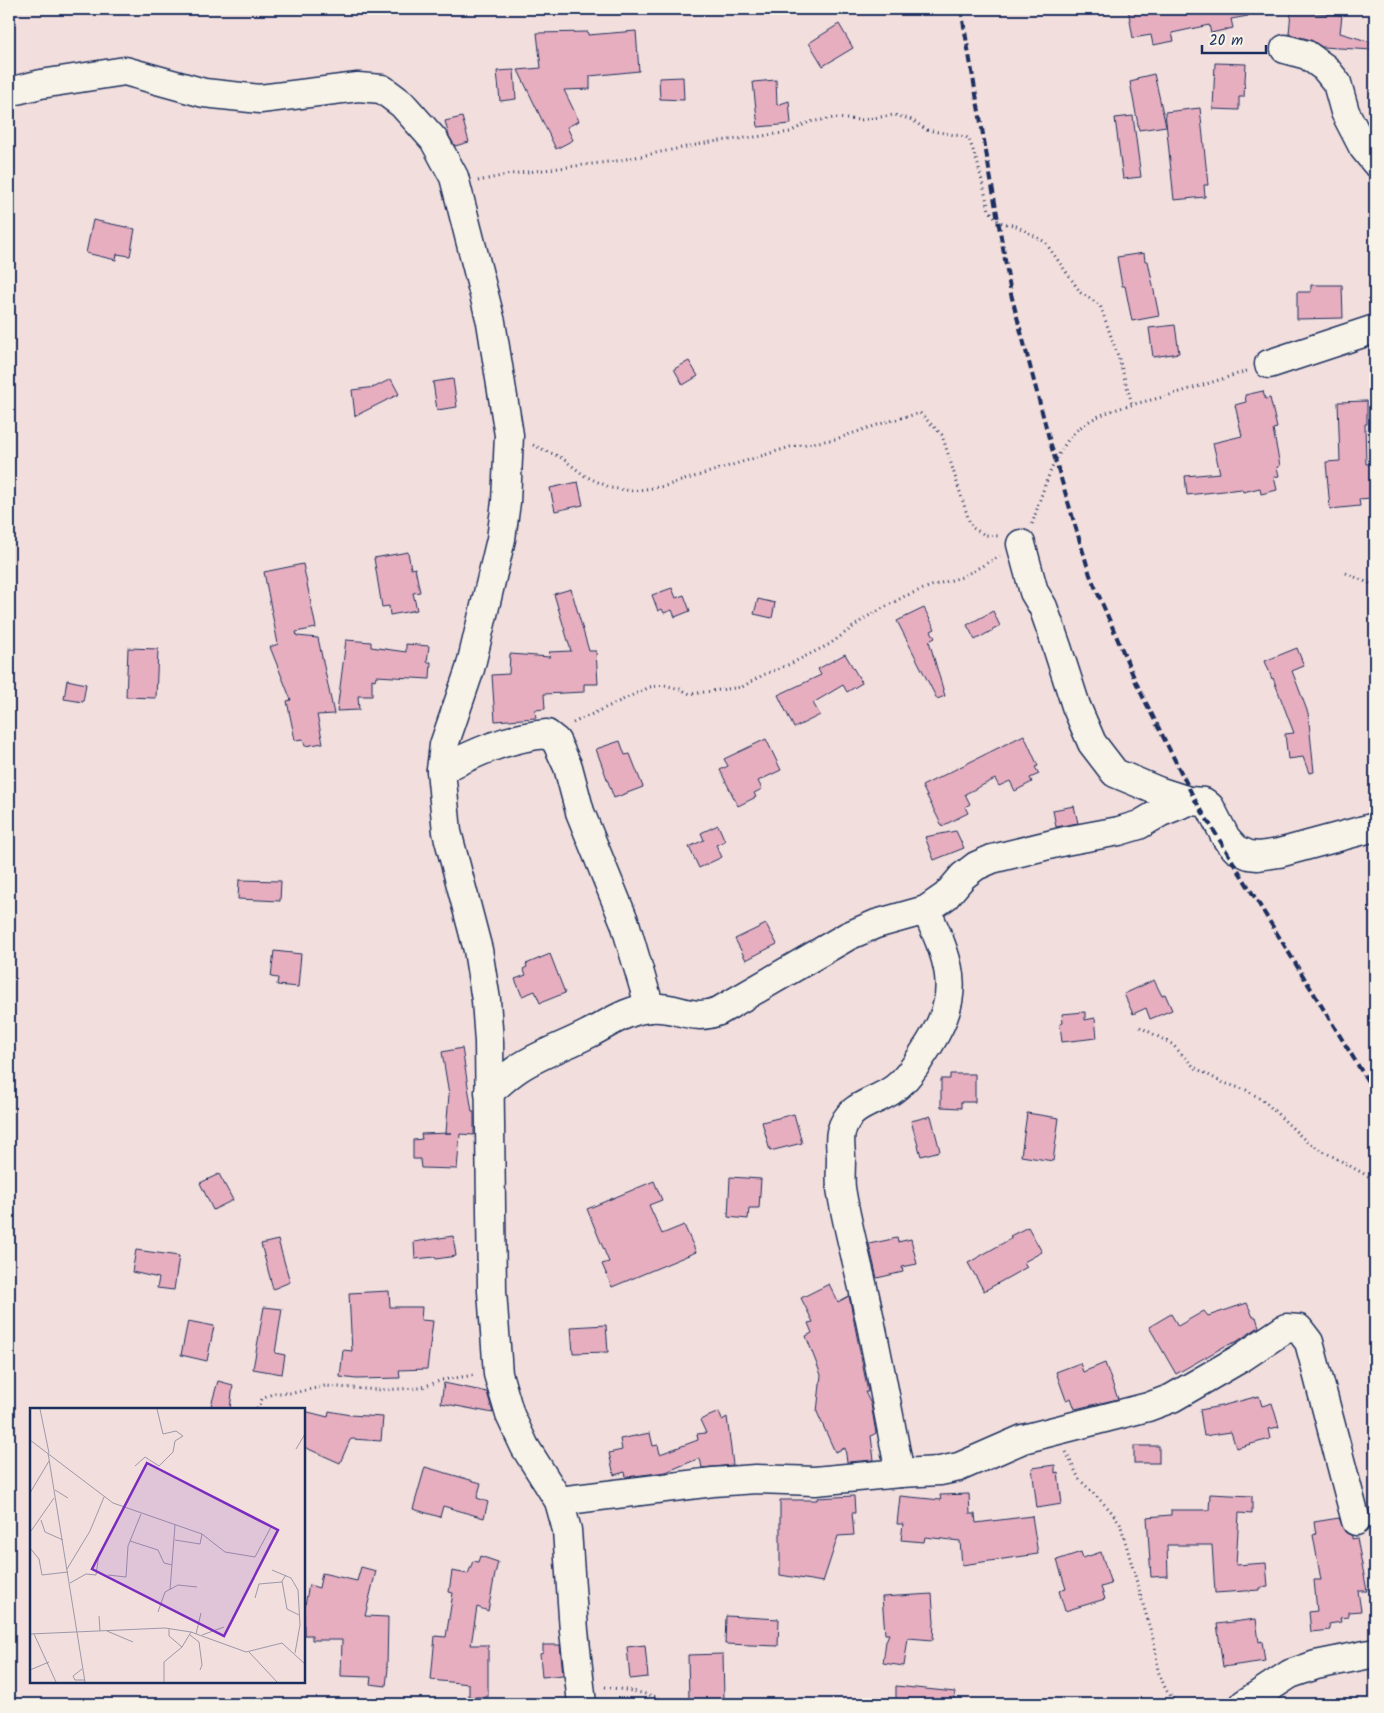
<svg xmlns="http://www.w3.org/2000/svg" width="1384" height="1713" font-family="Kalam,sans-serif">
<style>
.building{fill:#e7aebf;stroke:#1b2f5e}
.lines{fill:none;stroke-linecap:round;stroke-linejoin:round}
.minor-casing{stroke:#1b2f5e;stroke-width:31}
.path{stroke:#1b2f5e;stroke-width:3;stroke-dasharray:1 4;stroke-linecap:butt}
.minor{stroke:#f7f3e8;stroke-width:28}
.rail{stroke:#1b2f5e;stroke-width:4;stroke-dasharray:8 4;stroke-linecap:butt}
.inset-road{fill:none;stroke:#9c98aa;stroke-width:1}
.view{fill:#7b2cbf;fill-opacity:0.15;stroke:#7b2cbf;stroke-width:2.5}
.inset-edge{fill:none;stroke:#1b2f5e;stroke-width:2.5}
</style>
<rect width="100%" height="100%" fill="#f2dedc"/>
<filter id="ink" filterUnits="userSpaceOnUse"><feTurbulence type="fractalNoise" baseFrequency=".02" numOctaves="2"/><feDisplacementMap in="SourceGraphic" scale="10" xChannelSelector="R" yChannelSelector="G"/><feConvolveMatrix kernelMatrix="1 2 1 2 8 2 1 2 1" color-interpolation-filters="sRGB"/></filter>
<g filter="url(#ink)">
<!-- building -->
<g class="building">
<path d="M1128,9h119l1,7 -17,3 2,9 -22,5 -2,-8 -37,8 2,8 -21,4 -2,-10 -18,3z"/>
<path d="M1291,11l51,4 -2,18 34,10 -1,7 -51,-3 -11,-7 -22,-6z"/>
<path d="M839,24l14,24 -30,18 -14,-23z"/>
<path d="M636,31l3,40 -49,5v13l-26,1 15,31 -12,6 6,13 -17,9 -38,-79 23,-2 -4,-35 51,-1v3z"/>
<path d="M1215,63l31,1 -2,33h-5v13l-26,-1z"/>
<path d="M514,70l2,29 -16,2 -3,-30z"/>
<path d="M1154,74l12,52 -27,4 -9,-48 8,-2 -1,-2z"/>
<path d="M683,77l1,23 -24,-1 -1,-21z"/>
<path d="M776,80l1,25 12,-4 2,23 -33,3 -5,-45z"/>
<path d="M1200,108l8,77h-4l1,12 -31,3 -9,-88z"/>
<path d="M1133,116l8,61 -18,2 -8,-61z"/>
<path d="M462,117l7,25 -14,4 -6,-10 -4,-15z"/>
<path d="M93,220l42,9 -5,27 -13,-2 -1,6 -30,-7z"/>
<path d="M1144,253l1,8h3l11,55 -27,5 -7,-35h-3l-5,-29z"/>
<path d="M1311,285h31l1,33 -46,1v-27h14z"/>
<path d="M1175,325l4,28 -26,4 -4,-29z"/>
<path d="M689,361l9,15 -15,9 -9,-16z"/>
<path d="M391,379l8,15 -44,22 -3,-26 23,-3z"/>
<path d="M453,379l4,28 -20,3 -4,-28z"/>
<path d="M1263,391l2,8 5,-1 7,30 -4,1 7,37 -3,1 2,9 -5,1 3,13 -16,4 -1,-6 -17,4 -1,-3 -55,6 -2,-19 35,-3 -7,-30 29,-7 -7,-31 11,-3 -1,-7z"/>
<path d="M1367,401v23h-2l1,40h6l2,26 -3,1v7l-12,1 1,7 -30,3 -4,-47 14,-1 -2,-59z"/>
<path d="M578,482l5,23 -28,6 -5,-23z"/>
<path d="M408,552l3,17 4,-1 5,24 -7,1 4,17 -27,5 -1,-9 -7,1 -8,-49z"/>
<path d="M303,564l13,64 -20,4 1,4 21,2 16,76 -17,1 6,28 -18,3 -2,-7 -8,1 -8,-39 4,-1 -21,-53 8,-3 -14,-72z"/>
<path d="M672,588l4,10 8,-3 6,16 -15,6 -3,-7 -8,3 -2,-4 -4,2 -6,-16z"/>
<path d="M571,589l18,62h7l2,33h-14v8l-40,2 1,15 -10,1 1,8 -41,3 -3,-46 17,-1 1,-20 40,3 -1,-5 22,-1 -17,-57z"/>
<path d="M758,599l17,4 -3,15 -18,-4z"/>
<path d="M924,608l11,21 -4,2 4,7 -6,3 16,55 -8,3 -40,-78z"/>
<path d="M993,611l7,15 -25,14 -8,-15z"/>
<path d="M346,640l25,2v5l35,5v-8l23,2 -2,16h4l-1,17 -54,-3 -1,4 -3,-1v17h-14l1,14 -22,1z"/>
<path d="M128,648l30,1 -2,49 -30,-1z"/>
<path d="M1297,648l7,18 -12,5 16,42 6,59 -5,1 -6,-16 -15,2 -3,-25 9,-1 -21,-55 -1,1 -7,-18z"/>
<path d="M845,654l17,29 -15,9 -4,-7 -30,18 7,12 -26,13 -16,-33 43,-20 -3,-6z"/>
<path d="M67,680l19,4 -3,18 -19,-3z"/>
<path d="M1024,735l14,31 -3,1 4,7 -9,4 2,4 -17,9 -5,-10 -11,5 -4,-7 -30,15 5,10 -5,3 3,6 -26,13 -20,-40z"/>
<path d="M766,739l15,31 -23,11 4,8 -8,4 2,4 -18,9 -18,-36 8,-4 -4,-7z"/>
<path d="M620,741l5,14 5,-1 13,33 -29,11 -18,-49z"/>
<path d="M1074,806l4,17 -22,4 -3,-17z"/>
<path d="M718,825l7,16 -9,4 6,12 -23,11 -10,-21 15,-7 -3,-7z"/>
<path d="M956,831l8,17 -30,12 -9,-23z"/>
<path d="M239,880l42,1 -1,20 -42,-2z"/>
<path d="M766,924l11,20 -31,16 -11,-21z"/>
<path d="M274,951l27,3 -3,33 -21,-2 1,-7 -7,-1z"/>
<path d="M550,954l15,39 -25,10 -5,-12 -13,5 -7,-17 11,-4 -3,-6 4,-2 -1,-3z"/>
<path d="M1154,980l8,16 3,-2 7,16 -22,9 -4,-11 -13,6 -9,-20z"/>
<path d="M1085,1012v8l10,-2 2,20 -35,4 -2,-18 3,-1 -1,-9z"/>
<path d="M462,1048l10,64h2v23l-14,-1 -3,35 -36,-1 -1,-9h-7v-19l9,-1 -1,-5 30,-1h-5l3,-39 -7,-42z"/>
<path d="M950,1074h25v28h-14v6l-20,-1v-28h9z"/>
<path d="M1027,1113l32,5 -6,43 -32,-5z"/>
<path d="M794,1114l8,29 -32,8 -8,-29z"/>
<path d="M931,1116l9,35 -19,5 -10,-35z"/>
<path d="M219,1174l14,26 -20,10 -13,-27z"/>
<path d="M730,1177l31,2 -2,29h-10l-1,11 -20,-2z"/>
<path d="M654,1181l8,19 -13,5 13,29 22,-9 12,27 -84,35 -10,-23 7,-2 -22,-53z"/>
<path d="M1028,1227l14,25 -18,10 3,5 -43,24 -16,-28 44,-25 -2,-2z"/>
<path d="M453,1236l3,20 -20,3 -1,-2 -20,2 -1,-17z"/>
<path d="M897,1238l1,4 13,-3 6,25 -15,3 1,5 -26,6 -8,-34z"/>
<path d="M278,1240l12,42 -17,7 -12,-45z"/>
<path d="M136,1250l43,6 -5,34 -17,-2 2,-10 -27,-6z"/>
<path d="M829,1284l9,18 11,-6 19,96h-3l6,12 5,29 -5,3 3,24 -27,2 -2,-14 -10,4 -18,-40 4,-37 -15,-39 6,-3 -4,-10 5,-1 -12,-24z"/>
<path d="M389,1291l1,16h32l-1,13 12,1 -6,48 -28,1 1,8 -44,1 -16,-2 3,-27 9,1 -3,-58z"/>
<path d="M1247,1303l6,14h3l3,10 -23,15 -11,4 -49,28 -27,-47 22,-13 7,12 26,-15 4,5z"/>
<path d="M264,1307l18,2 -7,44 10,2 -3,19 -29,-5z"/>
<path d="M188,1321l26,5 -7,35 -26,-6z"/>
<path d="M606,1325l2,27 -35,1 -2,-26z"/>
<path d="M1080,1363l3,9 22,-9 13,36 -43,10 -4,-11 -5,2 -10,-28z"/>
<path d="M218,1381l15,4 -3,24h-20z"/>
<path d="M444,1383l43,9 6,21 -52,-10z"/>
<path d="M1259,1396l3,10 10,-3 7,24 -11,2 2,10 -34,9 -5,-16 -27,4 -4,-26 21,-4z"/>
<path d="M304,1411l24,6 1,-6 21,4 33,2 -2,24 -29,-2 -2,1 -10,23 -36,-16z"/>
<path d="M719,1412l3,8 5,-3 6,48 -31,3 -2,-10 -34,14 -40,5 -1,-5 -11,3 -5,-22 13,-3 -2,-11 30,-6 3,13 5,-1 2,9 38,-14 -1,-6 9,-1 -6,-13z"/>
<rect x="1134" y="1446" width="25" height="17"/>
<path d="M1055,1465v8l3,-1 4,32 -25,4 -5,-40z"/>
<path d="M425,1467l56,16 -4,15 11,4 -4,16 -41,-12 -3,11 -27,-8z"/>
<path d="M969,1494l1,20h5l1,9 56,-7 6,38 -76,11 -2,-24 -35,-4 -1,5 -23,-2 2,-16h-6l3,-28 41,4 -1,-5z"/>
<path d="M1210,1494l42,2v18l-13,-1 -3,52 30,-2 2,24 -8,1v2l-45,3 -3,-48h-45l1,31 -17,1 -4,-60 24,-2v-5h38z"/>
<path d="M854,1496l1,17h-3l2,22 -16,1 -15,46 -43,-7v-75h37v-2z"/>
<path d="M1339,1518l6,14 7,4v3l5,-1 10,53h-9l3,20 -13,1v5l-8,1 1,4 -12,2 1,6 -19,2 -2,-20 8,-1 -3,-31h7l-8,-45 3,-1 -2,-12z"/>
<path d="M1081,1552l2,6 18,-6 10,32 -10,3 4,12 -40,12 -6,-20 7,-2 -9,-29z"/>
<path d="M480,1556l18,6 -3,12 -7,37 -11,-4 -6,38h17v52h-19v-13l-38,-4 4,-44 11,1 7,-44 -4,-1 3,-21 16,3 5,-13 5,1z"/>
<path d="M361,1567l15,4 -11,45 23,1 -1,50 1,1 -2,18 -16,-2 1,-7 -30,-1 1,-36h-30v-5h-8v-25l5,-25 10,3 3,-15 35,8z"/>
<path d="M932,1594l2,28 -1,18 -25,-2 -4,28 -21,-3 3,-22 3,-7h-4l-3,-37z"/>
<path d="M726,1616l53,3 -1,27 -53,-2z"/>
<path d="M1256,1619l3,23 3,-1 3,20 -42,6 -6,-43z"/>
<path d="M543,1645h17l3,30 -21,2 -2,-23 3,-1z"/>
<path d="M645,1645l3,32 -18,2 -3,-32z"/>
<path d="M723,1654l1,45 -35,1 -1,-45z"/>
<path d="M896,1686l59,6 -1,12h-58z"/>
</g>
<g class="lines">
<!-- minor casing -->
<g class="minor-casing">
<g id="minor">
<path d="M1285,49l22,6 18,13 12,15 8,29 18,35 12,15"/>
<path d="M9,92l32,-8 84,-13 79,22 56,6 98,-12 24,2 20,15 32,36 20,37 37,145 18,113 -3,67 -5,37 -31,130 -26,76 -3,25 6,62 31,118 8,50 3,42 3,249 6,83 12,41 15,32 34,54 8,29 7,101 8,73"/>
<path d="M1269,364l106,-35"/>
<path d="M1021,544l13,48 9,15 14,40 19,59 16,37 23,30 43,18 31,10 15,1 6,5 16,31 10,11 13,6 9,1 21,-3 96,-26"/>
<path d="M441,770c33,-17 68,-33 106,-36l9,7 12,26 12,45 45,111 25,85"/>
<path d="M489,1092c10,-8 19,-17 30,-24 21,-14 46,-22 69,-34 20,-10 40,-25 63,-26 28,-2 40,14 68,3l129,-75 28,-12 50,-14 20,-14 17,-20 13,-10 16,-7 73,-18 54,-10 20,-6 22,-13 28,-11"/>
<path d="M900,1473c-11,-56 -21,-112 -33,-167 -8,-39 -20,-79 -26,-118 -1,-10 0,-20 0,-30 0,-8 -2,-18 0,-26 7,-27 30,-28 50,-41 14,-9 24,-24 32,-37 39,-57 31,-84 3,-144"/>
<path d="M559,1501l154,-19 43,-3 59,2 85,-8 40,-2 19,-4 64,-28 125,-32 24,-9 69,-40 45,-30 13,1 10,13 47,179"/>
<path d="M1244,1704l46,-30 26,-9 59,-12"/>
</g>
</g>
<!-- path -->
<g class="path">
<path d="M478,181l33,-7 105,-13 95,-19 44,-5 35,-5 19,-10 25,-4 27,2 33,-5 16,4 17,11 39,7 3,2 9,26 11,45 10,12 17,4 29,16 36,51 19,12 19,54 13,45"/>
<path d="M533,445l29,13 23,18 26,12 22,3 32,-5 125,-39 46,-8 50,-17 34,-9 22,22 29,92 14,8 14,1"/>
<path d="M1032,524c10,-29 17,-58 36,-84 20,-28 64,-35 95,-43 28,-8 56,-17 84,-26"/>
<path d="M1346,573l29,13"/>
<path d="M573,723l77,-36 14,-2 16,4 10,5 52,-7 21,-12 27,-11 40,-20 35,-26 40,-22 26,-10 31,-9 38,-21"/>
<path d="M1140,1027l32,17 22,23 27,15 25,8 18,11 43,41 68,38"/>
<path d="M257,1409l5,-10 12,-6h19l32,-7 53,4 42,-2 22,-8 33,-5"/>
<path d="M1066,1452l13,27 31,31 10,13 35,123 3,25 8,19 11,14"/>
<path d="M605,1687c24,3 48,7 70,17"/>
</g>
<!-- minor -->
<use href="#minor" class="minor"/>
<!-- rail -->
<path class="rail" d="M961,9l50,285 39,148 40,133 49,114 56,111 180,293"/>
</g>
</g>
<!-- overview -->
<g transform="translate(30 1408)">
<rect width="275" height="275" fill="#f2dedc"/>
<path class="inset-road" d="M10,1l9,44M0,32l83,63 89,31 23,18 30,5 16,-30M266,41l9,-15M18,45l37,229M105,58l10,-9 14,9 14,-14 2,-11 8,-5 -7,-5 -13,3 -6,-25M25,82l13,8M0,85l19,-32M94,100l10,-21M11,112l4,12 18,8M1,123l23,-33M145,132l25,4 2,-10M100,133l28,9 6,13 8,2M0,140l9,11 3,16 26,-3M37,161l23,-38 14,-34M242,162l19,8 7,12 2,35 -5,28M78,167l18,2 2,-31 13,-32M256,167l-4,6 5,28 12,6M40,175l16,-9 10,1 3,-21 8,-14M140,182l5,-65M225,190l4,-14 23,-2M128,204l7,-20 13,-7 19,2M69,208l1,15M139,221v7l13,11M77,223l26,11M0,226l135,-6 26,4 55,20 36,-9 23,21M4,226l22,48M166,226l5,-21M160,227l9,7 3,23 -2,5M172,227l22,-8M219,244l28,30M52,261l-9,7 2,4h10M0,262l19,-8M134,274v-20l18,-15 9,-15"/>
<path class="view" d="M117,55l131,67 -54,106 -132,-67z"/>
<rect width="275" height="275" class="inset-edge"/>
</g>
<!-- margin -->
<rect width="1384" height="1713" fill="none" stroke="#f7f3e8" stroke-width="30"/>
<rect x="15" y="15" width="1354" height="1683" fill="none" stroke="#1b2f5e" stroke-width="2" filter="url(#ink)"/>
<!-- scale -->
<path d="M1202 45v8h64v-8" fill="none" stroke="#1b2f5e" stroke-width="2.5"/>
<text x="1209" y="45" font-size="15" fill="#1b2f5e" stroke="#f7f3e8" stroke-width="4" paint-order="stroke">20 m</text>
</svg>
